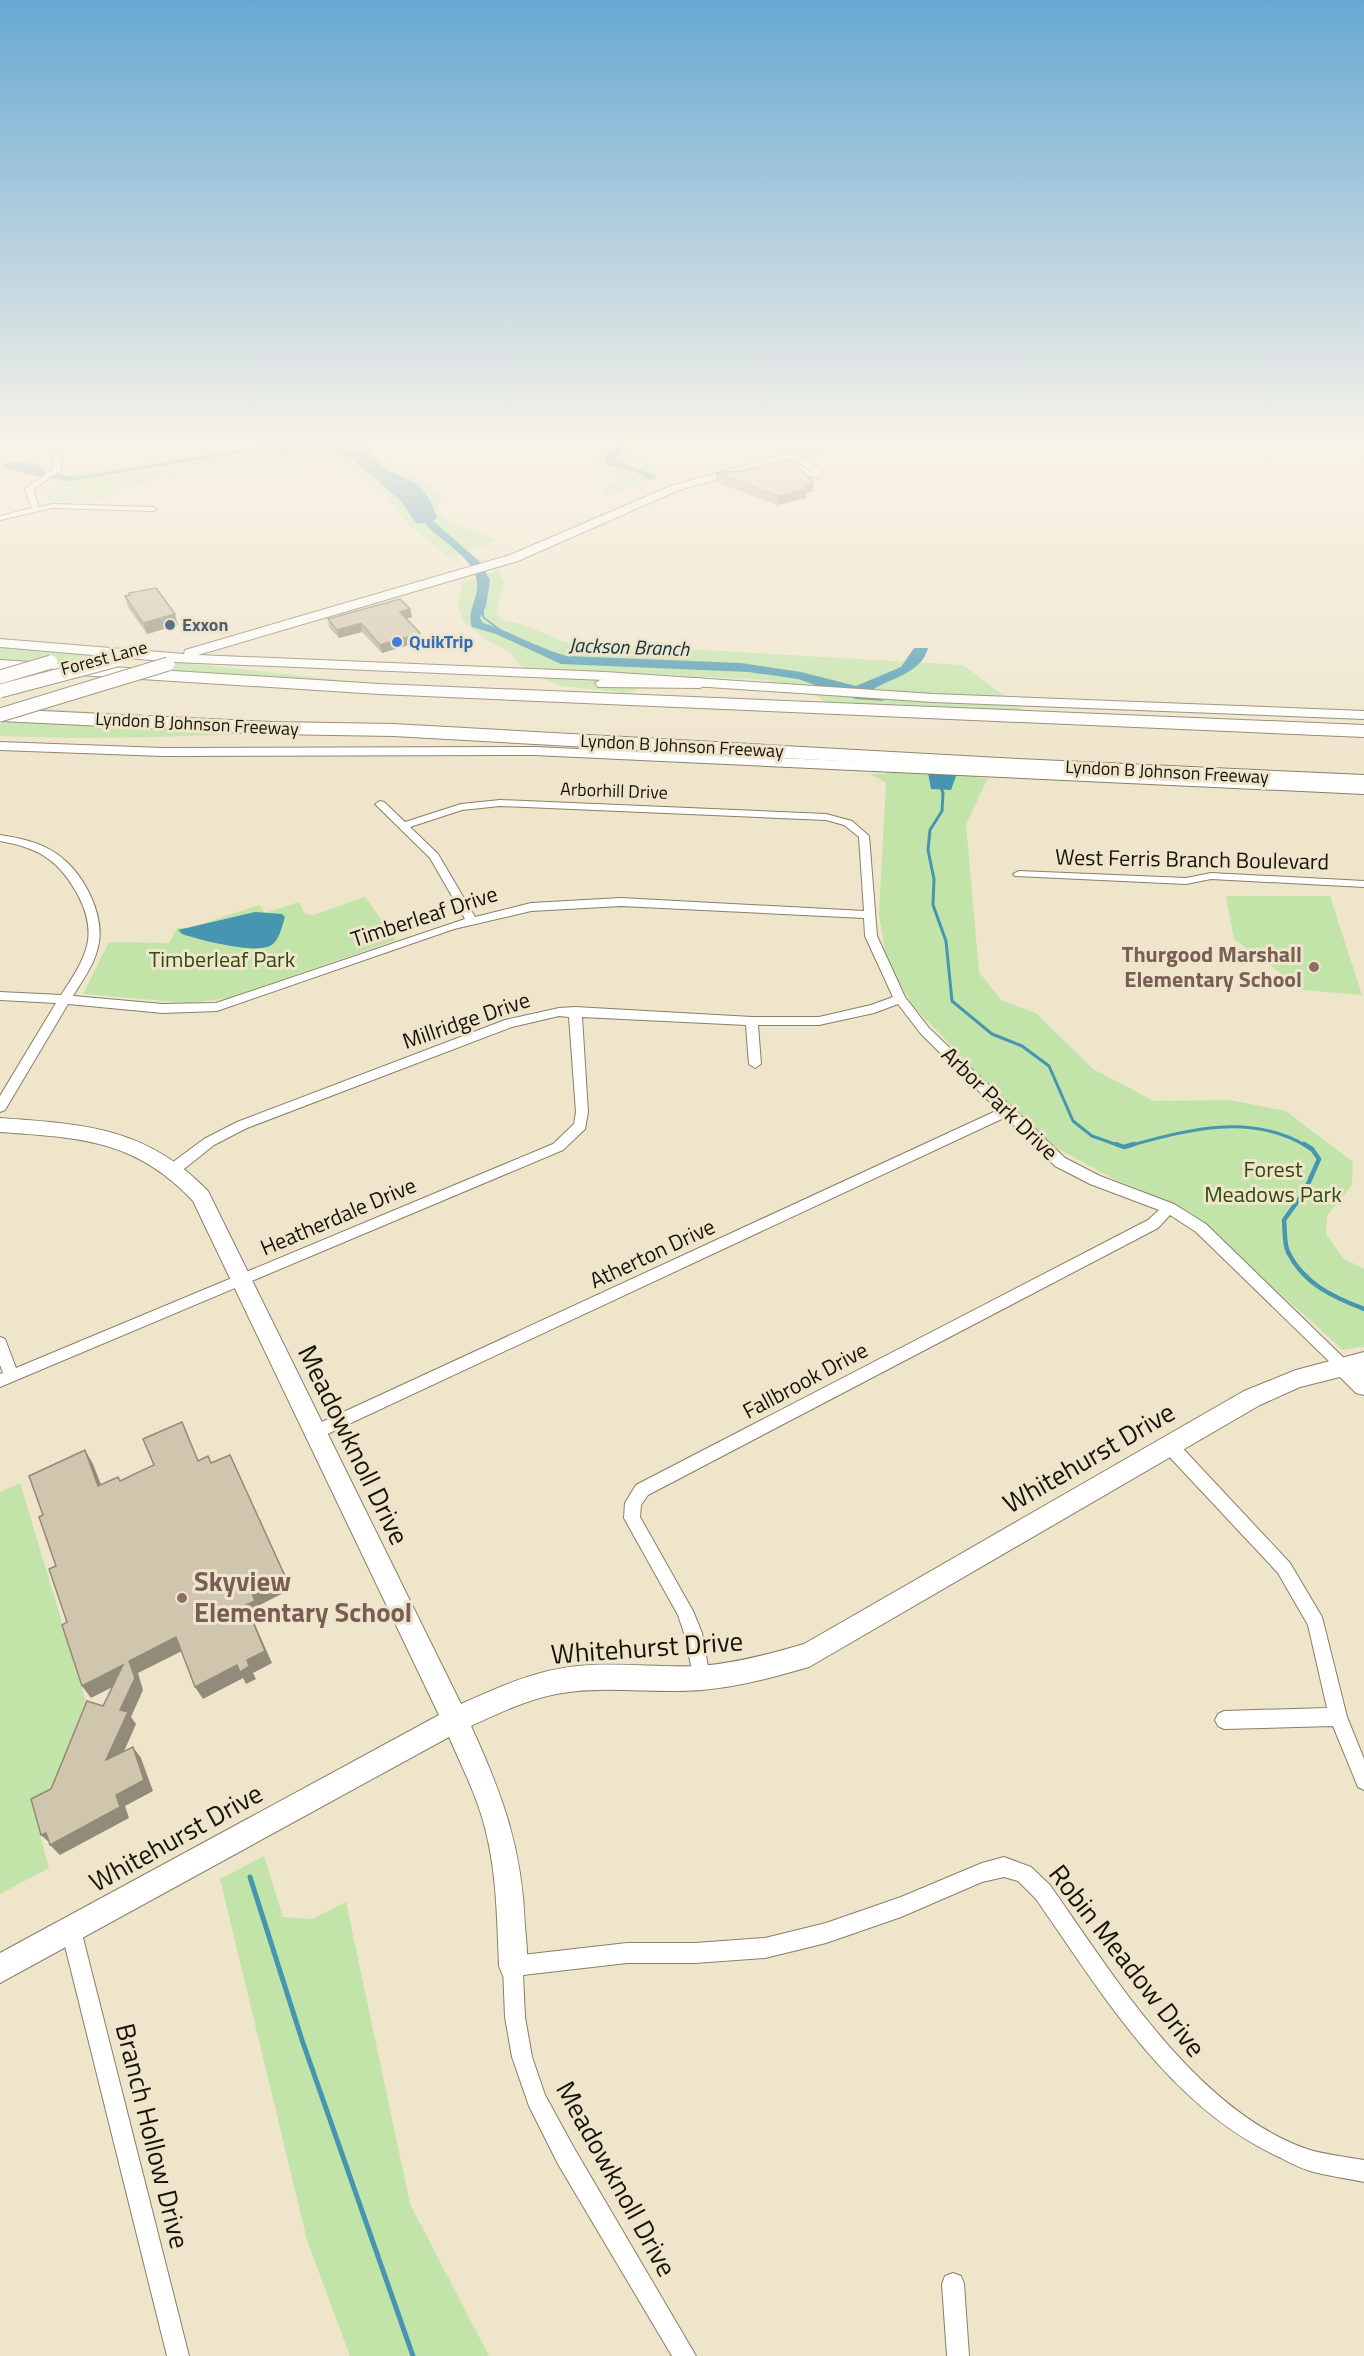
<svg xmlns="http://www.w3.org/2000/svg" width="1364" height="2356" font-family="'Titillium Web',sans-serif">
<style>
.green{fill:#c2e4a9}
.water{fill:#4696b1}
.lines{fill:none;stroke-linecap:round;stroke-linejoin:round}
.stream-far3{stroke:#4696b1;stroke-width:2}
.stream-far2{stroke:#4696b1;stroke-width:3}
.stream-far1{stroke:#4696b1;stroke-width:4.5}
.stream{stroke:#4696b1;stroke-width:5}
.street-casing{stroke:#887f67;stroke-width:2}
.secondary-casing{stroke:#887f67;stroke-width:2}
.highway-casing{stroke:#887f67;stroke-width:2}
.street{fill:#fff;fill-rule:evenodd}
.secondary{fill:#fff;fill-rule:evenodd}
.highway{fill:#fff;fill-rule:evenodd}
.secondary-bridge-casing{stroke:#887f67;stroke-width:15;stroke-linecap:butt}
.secondary-bridge{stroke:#fff;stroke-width:13}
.wall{fill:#b3aa95}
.shaded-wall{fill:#928b79}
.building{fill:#d0c6ad;stroke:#928b79;stroke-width:1.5}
.service-dot{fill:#5c6f8a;stroke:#efe5cb;stroke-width:2}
.shop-dot{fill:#3f7fe0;stroke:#efe5cb;stroke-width:2}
.education-dot{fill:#8d6e63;stroke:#efe5cb;stroke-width:2}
.labels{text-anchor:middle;stroke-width:6;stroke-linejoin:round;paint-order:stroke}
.far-service-label{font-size:18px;font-weight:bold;fill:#4e5e75;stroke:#efe5cb;text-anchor:start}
.far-shop-label{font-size:18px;font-weight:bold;fill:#366cbe;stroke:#efe5cb;text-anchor:start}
.far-street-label{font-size:18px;fill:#17130a;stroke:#efe5cb}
.far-water-label{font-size:20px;font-style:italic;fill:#0f3541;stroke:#efe5cb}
.street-label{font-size:22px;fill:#17130a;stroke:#efe5cb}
.education-label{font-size:22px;font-weight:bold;fill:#785e54;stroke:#efe5cb;text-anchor:end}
.park-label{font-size:22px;fill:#2e4b0d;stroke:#efe5cb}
.near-street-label{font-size:27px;fill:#17130a;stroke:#efe5cb}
.near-education-label{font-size:27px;font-weight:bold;fill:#785e54;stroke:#efe5cb;text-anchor:start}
</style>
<rect width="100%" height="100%" fill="#efe5cb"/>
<!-- green -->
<g class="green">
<path d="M257,445h115c6,22 33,26 50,36 7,4 14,10 20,15l-6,13 13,13 44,15 2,4 -45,17 -38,-30 -45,-50 -32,-19h-12l-26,8 -96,2 -81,20c-9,7 -18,13 -29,7l-2,-6 -26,-4 -4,-4 13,-8 58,-7z"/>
<path d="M614,445h32l-11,9v6l28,12 -14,9 -43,15 -3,-3v-4l19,-12 -21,-6 -6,-6 1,-6z"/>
<path d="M74,488l13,3 1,6 9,4 -48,1 -5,-13z"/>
<path d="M498,570l6,11 -8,32 4,6 25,6 39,17 399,23 64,48 -191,-5 -33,-20 -36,-8 -57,-3 -40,2 -44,14 -63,-7 -25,-9 -19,-13 -9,-12 -22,-11 -25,-19 -5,-17 4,-23z"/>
<path d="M0,647l121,7 -81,21 -40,-3z"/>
<path d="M166,661l322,35 -383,-17z"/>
<path d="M5,706l347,24c-117,4 -235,11 -352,6v-28z"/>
<path d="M887,754l99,3 -9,21h11l-22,46 13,148 22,28 36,14 56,55 61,32 75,-1 57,11 67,51 -1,23 -25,31 -1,18 17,24 21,11v77l-21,4 -153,-138 -78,-34 -59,-32 -54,-51 -86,-89 -26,-45 -8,-46 7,-133 -17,-8h17z"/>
<path d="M1226,896h104l32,99 -59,-5 -69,-51z"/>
<path d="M365,897l31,43 -167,58 -41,5 -105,-9 26,-52 60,1 8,-15h12l70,-23 6,8 34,-11 6,12 8,1z"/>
<path d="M20,1483l69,229 -36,81 -20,14 16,61 -49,26v-402z"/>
<path d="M264,1856l19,61 29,2 34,-17 64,302 79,152h-139l-43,-116 -87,-361z"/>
</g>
<!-- water -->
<g class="water">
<path d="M271,445h98c1,24 34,29 50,41 8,6 15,22 18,32l-4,3 46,40 11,19 -4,26 -6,12 3,5c29,9 55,25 84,33l174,7 60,9 55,14 45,-19 13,-19h14c-7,27 -40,30 -59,44l16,9 -29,-2 -58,-20 -49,-7 -188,-8 -65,-30 -24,-7c-6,-16 7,-29 5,-45 -3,-26 -38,-41 -52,-59h-9l-15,-22 -50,-43 -27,-8 -37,4 -26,-3 -29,3 -162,27 -41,-6 -25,-8 4,-5 29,2 8,7 29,6z"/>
<path d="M617,445h11l-13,14 2,3 41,14 -8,4 -14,-8 -29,-7 -2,-6 4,-7z"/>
<path d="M927,767l32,1 -8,22 -20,-1z"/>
<path d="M255,912l27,2 3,3c-3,9 -6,25 -15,29 -16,8 -70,-6 -88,-12l-4,-4z"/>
</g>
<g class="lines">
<!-- stream-far3 -->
<path class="stream-far3" d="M483,606v11l17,13"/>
<!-- stream-far2 -->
<g class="stream-far2">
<path d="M940,785l3,8 -1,18 -12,19 -2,20 6,29 -1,26 13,36 6,60 40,33 30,12 27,20 24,55 19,15 28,10"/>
<path d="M1129,1146c58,-17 123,-33 177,0"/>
</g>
<!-- stream-far1 -->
<g class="stream-far1">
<path d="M1116,1144l8,3 10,-3"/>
<path d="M1304,1144l8,5 7,10 -14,32 -21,29c1,9 0,24 4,32 16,32 45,45 76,57"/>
</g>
<!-- stream -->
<path class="stream" d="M250,1877l52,163 111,316"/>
<!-- street casing -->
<g class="street-casing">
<g id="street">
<path d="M777,448l20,5 24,17v6l-4,2c-15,-4 -37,-13 -40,-30zM788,455l3,2 23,16 -15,-8z"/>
<path d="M57,449l4,2v19l-28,20 6,17 14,-3 100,3 4,2 -4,2 -100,-3 -53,12v-4l32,-8 -7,-19 28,-20v-18z"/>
<path d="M500,800l326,14 26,7 17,15 8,100 28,61 24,31 136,130 35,18 74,28 32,20 142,138 3,4 -3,4 -5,2 -5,-2 -142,-138 -26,-17 -12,13 -510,267 -7,10 -1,12 53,94 9,22 8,45 -3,6 -6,3 -6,-3 -11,-51 -6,-18 -54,-97 1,-15 11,-18 512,-265 11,-10 -69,-26 -35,-18 -49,-49 -685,320 -5,2 -5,-2 -3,-5 3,-5 687,-317 -77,-76 -23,-30 -24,9 -55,12h-61l3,39 -6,4 -6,-4 -3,-39 -164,-8 6,95 -3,17 -22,21 -563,237v-13l3,-1 -3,-8v-28l5,2 11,29 537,-224 21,-20 2,-12 -7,-95 -10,-1 -47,11 -265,101 -33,17 -35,28h-10l-2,-4 2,-4 35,-26 33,-17 268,-102 54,-12 16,-1 177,10h67l52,-12 22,-8 -28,-61 -1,-18 -243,-12 -90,5 -77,18 -237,82 -54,2 -95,-9 -63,106 -5,2v-16l56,-93 -56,-3v-8l61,3c10,-15 21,-31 26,-49 4,-17 0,-33 -8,-49 -19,-36 -39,-49 -79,-56v-6c20,3 40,7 57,19 26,18 49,61 41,93 -4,18 -16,34 -25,49l90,8 53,-1 249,-84 -35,-61 -55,-54 5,-3 4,1 21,20 56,-18zM500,806l326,14 18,5 15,12 5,74 -243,-13 -90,5 -56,14 -37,-63 -28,-27 52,-17z"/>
<path d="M1019,871l167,7 25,-5 153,8v6l-153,-8 -25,5 -171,-8 -2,-2z"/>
<path d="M1169,1438l6,2 115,123 32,54 25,100 17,42v31l-6,-3 -25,-61 -109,3 -6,-3 -3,-6 3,-6 6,-3 103,-3 -19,-83 -30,-52 -115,-123 -2,-5 2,-5z"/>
<path d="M1004,1857l27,10 19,18c65,93 148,228 260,265 17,5 37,7 54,10v22c-18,-4 -37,-6 -54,-11 -10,-3 -20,-8 -29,-13 -111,-50 -178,-163 -245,-259l-18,-18 -14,-4 -22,5 -81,35 -75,26 -61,15 -70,5h-68l-104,12 2,42 7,40 13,38 29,53 122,208h-24l-114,-192 -29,-58 -17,-49 -7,-40 -2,-51 3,-7 7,-3 114,-13h68l70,-5 61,-15 75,-26 81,-34z"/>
<path d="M71,1920l7,3 3,7 108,426h-22l-106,-426 3,-7z"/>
<path d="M953,2273l8,3 3,8 5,72h-22l-5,-72 3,-8z"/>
</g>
</g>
<!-- secondary casing -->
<g class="secondary-casing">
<g id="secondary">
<path d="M818,445h19l-158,45 -161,71 -320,94 407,17 328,22 431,17v8l-431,-17 -328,-22 -431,-18 -174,-15v-8l184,15 1,-4 325,-95 161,-69z"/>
<path d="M0,742l163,6 371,-1 830,37v10l-830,-39 -371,1 -163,-6z"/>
<path d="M0,1118c84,6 146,9 208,73l253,513c37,-17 75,-34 117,-38 40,-4 82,2 123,0 35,-3 69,-12 103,-22l440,-253 52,-21 68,-18v43l-8,-2 -16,-16 -40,10 -40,18 -451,262c-35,10 -70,20 -107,23 -48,4 -98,-5 -146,4 -30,6 -57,19 -85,32 32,70 51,122 54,200 1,17 5,34 -2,50l-10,4 -10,-4 -4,-10c-2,-46 -2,-93 -14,-138 -8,-32 -23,-61 -36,-91l-449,246v-30l439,-238 -246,-514c-58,-62 -113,-63 -193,-69z"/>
</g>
</g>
<!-- highway casing -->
<g class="highway-casing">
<g id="highway">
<path d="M0,660l379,24 985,41v12l-985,-43 -379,-24z"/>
<path d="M604,678h96l9,5 -9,5 -102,-1 -3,-4z"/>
<path d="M0,709l272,13 121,2 625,35 346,16v12l-346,-16 -625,-35 -121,-2 -272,-13z"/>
</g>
</g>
<!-- street -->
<use href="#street" class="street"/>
<!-- secondary -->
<use href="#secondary" class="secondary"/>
<!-- highway -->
<use href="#highway" class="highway"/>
<!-- secondary-bridge casing -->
<g class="secondary-bridge-casing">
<g id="secondary-bridge">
<path d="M0,677l51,-15"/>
<path d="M0,691l117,-31"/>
<path d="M0,715l168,-51"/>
</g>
</g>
<!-- secondary-bridge -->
<use href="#secondary-bridge" class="secondary-bridge"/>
</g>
<!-- wall -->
<g class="wall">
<path d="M716,473l97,18 -7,3v4l-29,7 -61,-23z"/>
<path d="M129,593l49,32 -31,9 -19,-27 -3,-11 4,-1z"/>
<path d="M410,609l2,8 -6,2 16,22 -40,12 -20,-21 -23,6 -10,-11 -1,-8z"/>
</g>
<!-- shaded-wall -->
<g class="shaded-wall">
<path d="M813,482v9l-7,3v4l-29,7 1,-9z"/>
<path d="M410,609l2,8 -11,3 -1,-8z"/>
<path d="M175,614l3,11 -31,9 -4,-11z"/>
<path d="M361,623l1,9 -23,6 -2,-8z"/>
<path d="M420,633l2,8 -40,12 -2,-8z"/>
<path d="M85,1450l8,14 14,36 -9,-14z"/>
<path d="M285,1576l6,13 -33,17 4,7 -10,5 20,45 -19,10 3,6 -10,5 -3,-6 -40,21 -8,-12 52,-27 -1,-55 6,-12z"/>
<path d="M176,1637l8,13 -46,23 5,17 -12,27 5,7 -21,48 -9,-12 14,-50 9,-49z"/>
<path d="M123,1665l9,12 -41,21 -9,-12z"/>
<path d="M133,1747l8,11 12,33 -28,15 4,12 -69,37 -10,-10 1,-1 -10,-9 75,-40z"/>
</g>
<!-- building -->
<g class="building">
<path d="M790,459l23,23 -8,3 1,4 -28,7 -62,-23 25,-2z"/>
<path d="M156,588l19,26 -32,9 -18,-27 5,-1 -1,-2z"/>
<path d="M400,599l10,10 -10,3 20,21 -40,12 -19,-22 -24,7 -9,-11z"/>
<path d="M182,1422l16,39 10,-5 3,7 19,-8 55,121 -33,17 3,8 -9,4 19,46 -18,9 2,6 -9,6 -3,-7 -42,22 -19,-50 -47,24 6,17 -15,32 8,2 -22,48 27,-13 11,33 -28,15 4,12 -70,38 -4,-12 -5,2 -10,-36 20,-10 36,-88 16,5 20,-41 -41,21 -20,-61 5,-3 -18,-53 7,-3 -17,-49 4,-2 -14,-39 56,-26 13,36 20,-9 2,4 34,-16 -11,-26z"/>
</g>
<!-- sky -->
<linearGradient id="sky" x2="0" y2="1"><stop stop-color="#67a8d2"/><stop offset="0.57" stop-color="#f8f3e8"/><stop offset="1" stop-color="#f8f3e8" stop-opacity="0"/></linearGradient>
<rect width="1364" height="775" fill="url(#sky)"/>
<!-- markers -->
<circle class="service-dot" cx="170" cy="625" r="6"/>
<circle class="shop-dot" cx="397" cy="642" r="6"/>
<g class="education-dot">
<circle cx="1314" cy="967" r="6"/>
<circle cx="182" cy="1598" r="6"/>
</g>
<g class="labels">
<!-- far-service labels -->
<g class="far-service-label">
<text x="182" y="631">Exxon</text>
</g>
<!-- far-shop labels -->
<g class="far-shop-label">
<text x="409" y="648">QuikTrip</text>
</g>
<!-- far-street labels -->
<g class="far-street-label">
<text transform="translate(104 658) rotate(-15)" y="6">Forest Lane</text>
<text transform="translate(197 724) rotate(3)" y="6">Lyndon B Johnson Freeway</text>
<text transform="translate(682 746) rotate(3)" y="6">Lyndon B Johnson Freeway</text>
<text transform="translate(1167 772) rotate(3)" y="6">Lyndon B Johnson Freeway</text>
<text transform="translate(614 791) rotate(2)" y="6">Arborhill Drive</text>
</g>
<!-- far-water labels -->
<g class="far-water-label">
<text transform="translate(629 647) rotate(2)" y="7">Jackson Branch</text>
</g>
<!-- street labels -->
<g class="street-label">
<text transform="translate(1192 859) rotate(1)" y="8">West Ferris Branch Boulevard</text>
<text transform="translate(424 916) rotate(-18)" y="8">Timberleaf Drive</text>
<text transform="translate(466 1020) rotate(-19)" y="8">Millridge Drive</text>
<text transform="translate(1000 1103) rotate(44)" y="8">Arbor Park Drive</text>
<text transform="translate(338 1216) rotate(-23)" y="8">Heatherdale Drive</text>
<text transform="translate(652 1253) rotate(-25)" y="8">Atherton Drive</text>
<text transform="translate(805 1380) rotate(-28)" y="8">Fallbrook Drive</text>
</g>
<!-- education labels -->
<g class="education-label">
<text x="1302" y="962">Thurgood Marshall<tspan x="1302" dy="25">Elementary School</tspan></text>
</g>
<!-- park labels -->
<g class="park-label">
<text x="222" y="967">Timberleaf Park</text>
<text x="1273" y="1177">Forest<tspan x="1273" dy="25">Meadows Park</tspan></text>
</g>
<!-- near-street labels -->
<g class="near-street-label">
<text transform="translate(353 1445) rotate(64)" y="9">Meadowknoll Drive</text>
<text transform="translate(1089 1458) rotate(-30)" y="9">Whitehurst Drive</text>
<text transform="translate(647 1648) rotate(-4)" y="9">Whitehurst Drive</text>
<text transform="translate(176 1838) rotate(-29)" y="9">Whitehurst Drive</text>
<text transform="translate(1127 1961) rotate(52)" y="9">Robin Meadow Drive</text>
<text transform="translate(152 2136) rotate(76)" y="9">Branch Hollow Drive</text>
<text transform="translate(616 2179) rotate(61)" y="9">Meadowknoll Drive</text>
</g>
<!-- near-education labels -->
<g class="near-education-label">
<text x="194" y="1591">Skyview<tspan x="194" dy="31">Elementary School</tspan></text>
</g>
</g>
</svg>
